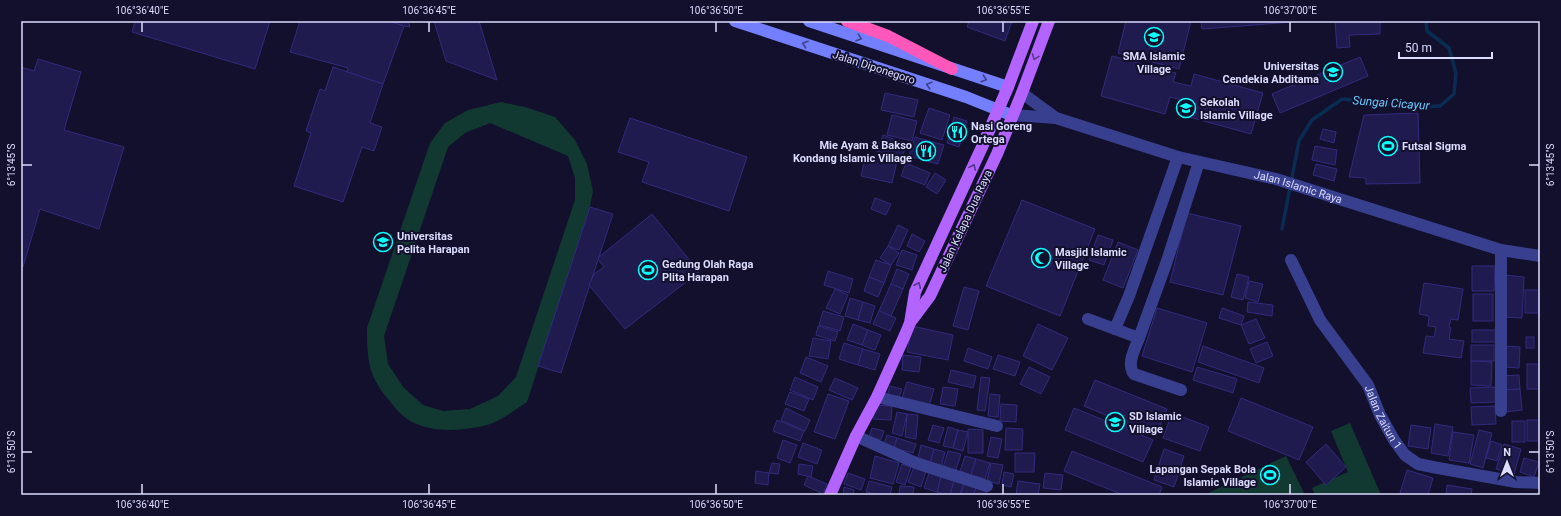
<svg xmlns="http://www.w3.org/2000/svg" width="1561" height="516" font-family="Roboto,sans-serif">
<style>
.pitch{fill:#123832;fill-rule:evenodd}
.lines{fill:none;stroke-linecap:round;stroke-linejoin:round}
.stream{stroke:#0a2c52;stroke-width:3.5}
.building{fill:#1f1b4f;stroke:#322b7d}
.street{stroke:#383f8f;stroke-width:12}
.secondary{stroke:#737fff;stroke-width:12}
.primary{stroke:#b363ff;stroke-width:12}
.highway{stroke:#ff57ba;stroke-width:12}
.oneway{stroke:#3e428c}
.oneway2{stroke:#5a358c}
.ticks{fill:none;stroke:#dcdcff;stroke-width:1.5}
.labels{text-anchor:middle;stroke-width:4;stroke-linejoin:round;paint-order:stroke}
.poi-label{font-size:11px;font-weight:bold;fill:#dcdcff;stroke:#12102d;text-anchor:start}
.street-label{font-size:11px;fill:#dcdcff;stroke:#12102d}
.water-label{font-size:12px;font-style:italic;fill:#6acbff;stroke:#12102d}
.neatline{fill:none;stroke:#dcdcff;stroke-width:1.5}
.ticks-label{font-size:10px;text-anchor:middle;fill:#dcdcff}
</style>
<rect width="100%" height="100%" fill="#12102d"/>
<!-- pitch -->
<g class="pitch">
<path d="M501,102l24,5 30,10 20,23 12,24 6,27 -3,16 -63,195c-12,8 -26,19 -40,23 -23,6 -53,8 -75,-3 -10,-6 -17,-14 -24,-23 -7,-8 -14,-19 -17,-29 -4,-14 -4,-28 -4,-42l63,-185 15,-20 23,-13zM490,123l78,33 7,22v22l-59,177 -18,19 -28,13 -27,2 -20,-6 -20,-18 -15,-23 -4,-28 64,-189 17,-14z"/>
<path d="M1350,423l31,72h-66l-3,-7 36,-16 -17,-41z"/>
<path d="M1286,456l19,39h-101z"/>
</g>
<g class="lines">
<!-- stream -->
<path class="stream" d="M1282,229l17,-88 13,-21 30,-21 77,8 21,-1 14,-12 2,-21 -7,-25 -22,-17 -1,-10"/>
</g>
<!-- building -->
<g class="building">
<path d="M135,21h135l-15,48 -123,-37z"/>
<path d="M300,21h89l15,5 -21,58 -36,-12 1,-4 -58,-16z"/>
<path d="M389,21h19l2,6 -6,-1z"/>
<path d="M434,21h45l18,59 -51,-19z"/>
<path d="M969,21h43l-7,20 -38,-14z"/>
<path d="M1126,21h65l-12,48 -61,-16z"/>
<path d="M1201,21h105l-104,8z"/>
<path d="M1335,21h45v13l-31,1 1,12 -13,1z"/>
<path d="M1112,56l64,17 -3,9 18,4 3,-12 69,19 -12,41 -69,-19 4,-14 -16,-4 -5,17 -64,-18z"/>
<path d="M1360,57l8,19 -88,37 -8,-19z"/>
<path d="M38,59l43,13 -17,58 60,17 -25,82 -59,-20 -17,58h-2v-200l13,4z"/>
<path d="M333,67l50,17 -13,39 12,4 -8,24 -12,-4 -19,55 -49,-16 17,-53 -5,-2 14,-42 5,2z"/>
<path d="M885,93l33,7 -4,17 -33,-7z"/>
<path d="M929,108l21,7 -8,25 -22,-7z"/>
<path d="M1418,113l2,70 -54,1v-6l-17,-1 15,-62z"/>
<path d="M892,115l25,6 -5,20 -25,-6z"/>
<path d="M954,117l13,4 -8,26 -12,-4z"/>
<path d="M630,118l117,39 -18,54 -87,-29 7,-20 -31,-10z"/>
<path d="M1323,129l13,3 -2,11 -14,-4z"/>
<path d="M883,135l24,9 -6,16 -24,-9z"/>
<path d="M915,137l29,8 -6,19 -29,-8z"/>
<path d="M1315,146l22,4 -2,15 -23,-5z"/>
<path d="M866,154l31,7 -5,22 -31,-7z"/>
<path d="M906,163l24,10 -5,12 -24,-9z"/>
<path d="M1316,164l21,5 -3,12 -21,-6z"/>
<path d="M935,173l11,7 -9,14 -11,-7z"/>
<path d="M875,198l16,6 -5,11 -15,-6z"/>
<path d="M1022,200l73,29 -35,87 -74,-30z"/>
<path d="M590,207l23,7 -52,159 -23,-7z"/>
<path d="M1187,213l54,13 -18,69 -53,-13z"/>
<path d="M652,214l47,58 -74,57 -36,-44 5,-11 10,-7 -6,-8 1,-2z"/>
<path d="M898,225l10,5 -9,20 -11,-4z"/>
<path d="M912,234l13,7 -6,11 -12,-6z"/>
<path d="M1098,235l15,5 -9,25 -15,-5z"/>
<path d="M1118,242l20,8 -15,38 -20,-8z"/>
<path d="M888,246l11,7 -8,12 -11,-7z"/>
<path d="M902,250l15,5 -5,15 -16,-5z"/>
<path d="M876,260l15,5 -7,18 -15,-6z"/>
<path d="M1472,266h23l-1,25h-22z"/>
<path d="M897,269l12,5 -6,15 -12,-5z"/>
<path d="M828,271l25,8 -4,14 -25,-8z"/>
<path d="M1237,274l12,3 -6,23 -12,-3z"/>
<path d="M1504,275l20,2 -2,41 -20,-1z"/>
<path d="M869,277l15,6 -6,14 -14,-6z"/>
<path d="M1249,281l14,3 -5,18 -13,-4z"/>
<path d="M1424,283l39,6 -5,31 -7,-1 -2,8 2,1 -2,11 15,2 -3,17 -38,-5 3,-17 8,1 2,-10 -8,-1 1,-10 -10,-2z"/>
<path d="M891,284l12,5 -12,27 -12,-5z"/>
<path d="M964,287l15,4 -11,39 -15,-4z"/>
<path d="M835,289l13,6 -8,19 -14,-6z"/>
<rect x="1525" y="290" width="15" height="23"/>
<rect x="1473" y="294" width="20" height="27"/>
<path d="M850,298l13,4 -5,18 -13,-4z"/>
<path d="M863,302l12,4 -5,17 -12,-3z"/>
<path d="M1248,302l25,3 -1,11 -25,-4z"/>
<path d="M1157,308l50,15 -15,49 -50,-16z"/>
<path d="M1222,308l22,8 -3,9 -22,-7z"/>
<path d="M823,311l21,6 -4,14 -21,-6z"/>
<path d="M879,311l17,7 -6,13 -17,-7z"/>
<path d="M1256,319l9,19 -16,6 -8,-19z"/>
<path d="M853,324l15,6 -6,15 -15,-5z"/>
<path d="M1038,324l30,14 -16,32 -29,-14z"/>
<path d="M818,326l20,6 -3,9 -19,-6z"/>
<path d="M912,326l41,9 -5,25 -41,-8z"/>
<path d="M868,330l13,5 -6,15 -13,-5z"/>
<rect x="1472" y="330" width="24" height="12"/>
<rect x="1526" y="337" width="8" height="11"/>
<path d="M813,338l18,3 -3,18 -19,-3z"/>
<path d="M1267,342l6,14 -17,7 -6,-14z"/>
<path d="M844,343l19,6 -5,16 -19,-6z"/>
<rect x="1471" y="345" width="23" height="16"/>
<path d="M1203,346l61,22 -5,15 -61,-21z"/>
<path d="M1505,346l15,1 -1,21 -15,-1z"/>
<path d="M968,348l24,9 -4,12 -24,-8z"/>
<path d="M863,349l17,5 -5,16 -17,-5z"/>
<path d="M903,355l18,2 -2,15 -17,-2z"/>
<path d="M998,355l22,7 -5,14 -22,-7z"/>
<path d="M806,357l22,9 -7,16 -21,-9z"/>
<path d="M1471,361l21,1 -1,24 -20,-1z"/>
<rect x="1527" y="364" width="13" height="25"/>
<path d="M1029,367l21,10 -9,17 -21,-10z"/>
<path d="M1197,367l40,12 -4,14 -40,-13z"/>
<path d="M951,370l25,6 -3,12 -25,-6z"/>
<path d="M1519,375l1,14 -16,1 -2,-14z"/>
<path d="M795,377l23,10 -5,13 -23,-10z"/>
<path d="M981,377l9,1 -5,33 -8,-1z"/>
<path d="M835,378l23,10 -6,12 -23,-10z"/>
<path d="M1095,380l72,29 -11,26 -28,-11 -2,5 27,11 -10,22 -78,-32 9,-22 32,13 2,-5 -24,-10z"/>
<path d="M907,382l27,7 -5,17 -27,-8z"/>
<path d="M890,386l12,3 -4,10 -11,-3z"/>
<path d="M943,387l15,2 -3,17 -15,-2z"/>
<path d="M1495,387l1,15 -25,1 -1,-15z"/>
<path d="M1520,389l2,21 -17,2 -1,-22z"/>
<path d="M790,392l19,7 -5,12 -19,-7z"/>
<path d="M828,394l21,7 -14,38 -21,-7z"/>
<path d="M990,394l10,1 -2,22 -10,-1z"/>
<path d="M1241,398l72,29 -14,33 -71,-29z"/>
<path d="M1001,404l16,1 -1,17 -16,-1z"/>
<path d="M874,405l18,1 -1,14 -18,-1z"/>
<path d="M1495,406l1,18 -24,1 -1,-18z"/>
<path d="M786,408l24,12 -5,11 -24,-11z"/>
<path d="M897,412l10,2 -5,22 -10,-3z"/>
<path d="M1172,413l37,14 -9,24 -37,-13z"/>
<path d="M907,414l11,1 -2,24 -11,-2z"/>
<path d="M777,420l27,11 -4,10 -27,-10z"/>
<rect x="1527" y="420" width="13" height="21"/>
<rect x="1512" y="421" width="13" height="21"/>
<path d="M1435,424l18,3 -5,29 -17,-3z"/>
<path d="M933,425l11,3 -5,15 -11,-3z"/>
<path d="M1411,425l20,3 -3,21 -20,-3z"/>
<path d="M948,427l10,3 -5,18 -10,-2z"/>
<path d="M872,428l12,3 -3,9 -12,-3z"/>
<path d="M1006,428l17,1 -1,21h-17z"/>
<path d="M968,429l15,1v23h-15z"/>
<path d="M958,430l10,2 -5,19 -10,-3z"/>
<path d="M1479,430l13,3 -9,35 -13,-4z"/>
<path d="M1453,432l21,3 -5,28 -20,-3z"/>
<path d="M887,435l10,3 -3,10 -10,-4z"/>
<path d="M991,437l11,2 -4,19 -11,-2z"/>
<path d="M897,438l19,6 -3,9 -19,-5z"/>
<path d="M783,440l14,5 -7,18 -13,-5z"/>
<path d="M1491,441l11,4 -5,16 -11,-3z"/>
<path d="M803,443l19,7 -5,14 -19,-7z"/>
<path d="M1326,444l20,23 -20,18 -20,-23z"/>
<path d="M1504,444l17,5 -7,25 -18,-5z"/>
<path d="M921,445l13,4 -4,15 -13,-3z"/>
<path d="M934,449l11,3 -4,15 -11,-3z"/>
<path d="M1164,449l20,7 -10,31 -20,-7z"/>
<path d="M948,451l13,3 -5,16 -13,-3z"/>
<path d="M1072,451l90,36 -3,8h-36l-59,-24z"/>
<path d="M1015,453h20l-1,19h-19z"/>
<path d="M875,456l24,7 -6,21 -23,-6z"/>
<path d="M965,456l11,3 -5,16 -11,-4z"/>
<path d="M1524,458l15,4 -5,15 -14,-5z"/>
<path d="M976,459l14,4 -5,16 -14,-4z"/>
<path d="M772,463l8,1 -2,10 -9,-1z"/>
<path d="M991,463l12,2 -4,19 -12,-3z"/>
<path d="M799,464l14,2 -2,11 -13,-3z"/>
<path d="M902,464l9,3 -6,18 -9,-3z"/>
<path d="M914,467l12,4 -5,16 -13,-5z"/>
<path d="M1407,470l26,8 -5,17h-23l-5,-2z"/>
<path d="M756,471l13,2 -1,12 -13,-2z"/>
<path d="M1004,472l10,2 -3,13 -9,-2z"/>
<path d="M848,473l17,6 -4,11 -17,-6z"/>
<path d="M929,473l12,4 -4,15 -13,-4z"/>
<path d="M1045,473l18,2 -2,15 -18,-2z"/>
<path d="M808,476l19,8 -4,10 -19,-9z"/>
<path d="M941,477l13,4 -4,14 -13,-3z"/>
<path d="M869,481l23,6 -2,8h-10l-14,-3z"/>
<path d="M954,481l10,3 -4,11h-10z"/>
<path d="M1018,481l22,3 -2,11h-22z"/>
<path d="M964,484l12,4 -3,7h-13z"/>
<path d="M1447,485l25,4 -1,6h-25z"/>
<path d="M900,486l14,1 -1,8h-14z"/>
<path d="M844,487l10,3 -1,5h-10z"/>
<path d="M976,488l11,3 -1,4h-13z"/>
</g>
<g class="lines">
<!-- street -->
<g class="street">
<path d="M1022,93l34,25"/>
<path id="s1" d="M1011,115l45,3 122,39 98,22 225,71 39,6"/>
<path id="s2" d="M1291,260l29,60 48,65 12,30 14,25 11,15 13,9 20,4 78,14 24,1"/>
<path d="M1088,319l51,19 28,-77 32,-99"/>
<path d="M1115,329l14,-33 49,-139"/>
<path d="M1139,338c-4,11 -13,26 -5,36l47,16"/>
<path d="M877,397l120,29"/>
<path d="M1501,411v-161"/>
<path d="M856,436l60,27 71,23"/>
</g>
<!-- secondary -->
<g class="secondary">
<path d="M735,21l231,76 45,18"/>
<path d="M809,21l199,66"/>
</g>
<!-- primary -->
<g class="primary">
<path d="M912,320l18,-24 67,-142 25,-61 27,-72"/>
<path d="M830,495l26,-59 21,-39 28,-62 5,-12 5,-31 67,-145 26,-60 25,-66"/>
</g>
<!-- highway -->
<path class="highway" d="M847,21l41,15 64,33"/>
</g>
<!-- one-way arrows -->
<defs><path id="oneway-chevron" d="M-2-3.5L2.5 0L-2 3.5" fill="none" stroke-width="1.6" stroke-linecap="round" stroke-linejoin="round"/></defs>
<g class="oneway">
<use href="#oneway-chevron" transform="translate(859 38) rotate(19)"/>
<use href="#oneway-chevron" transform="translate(805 44) rotate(-162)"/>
<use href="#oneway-chevron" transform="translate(984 79) rotate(18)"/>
<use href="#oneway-chevron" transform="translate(929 85) rotate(-162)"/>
</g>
<g class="oneway2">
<use href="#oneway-chevron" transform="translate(1035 57) rotate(111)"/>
<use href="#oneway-chevron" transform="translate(973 167) rotate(-66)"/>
<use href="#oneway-chevron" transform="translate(918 285) rotate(-65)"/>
</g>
<!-- ticks -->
<path class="ticks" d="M142,22v10M429,22v10M716,22v10M1003,22v10M1290,22v10M22,165h10M1529,165h10M22,452h10M1529,452h10M142,484v10M429,484v10M716,484v10M1003,484v10M1290,484v10"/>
<!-- icons -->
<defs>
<g id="school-ring" transform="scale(1)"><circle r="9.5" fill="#12102d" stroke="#08fffc" stroke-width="1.5"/><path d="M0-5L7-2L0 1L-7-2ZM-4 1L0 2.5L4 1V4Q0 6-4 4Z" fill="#08fffc"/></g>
<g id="university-ring" transform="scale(1)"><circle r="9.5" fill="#12102d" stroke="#08fffc" stroke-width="1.5"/><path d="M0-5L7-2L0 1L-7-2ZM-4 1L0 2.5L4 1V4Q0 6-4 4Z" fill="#08fffc"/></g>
<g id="restaurant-ring" transform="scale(1)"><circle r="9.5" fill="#12102d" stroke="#08fffc" stroke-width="1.5"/><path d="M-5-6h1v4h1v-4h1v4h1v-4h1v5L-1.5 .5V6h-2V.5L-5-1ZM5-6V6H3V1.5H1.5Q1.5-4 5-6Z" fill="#08fffc"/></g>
<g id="stadium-ring" transform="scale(1)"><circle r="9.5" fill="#12102d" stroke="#08fffc" stroke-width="1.5"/><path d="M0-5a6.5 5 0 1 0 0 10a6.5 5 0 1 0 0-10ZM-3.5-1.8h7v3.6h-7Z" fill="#08fffc"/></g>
<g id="mosque-ring" transform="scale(1)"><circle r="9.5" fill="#12102d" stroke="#08fffc" stroke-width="1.5"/><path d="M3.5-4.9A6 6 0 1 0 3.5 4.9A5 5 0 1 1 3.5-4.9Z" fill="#08fffc"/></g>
</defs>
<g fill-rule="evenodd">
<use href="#school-ring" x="1154" y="37"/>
<use href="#university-ring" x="1333" y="72"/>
<use href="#school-ring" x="1186" y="108"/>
<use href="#restaurant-ring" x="957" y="132"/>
<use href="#stadium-ring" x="1388" y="146"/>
<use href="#restaurant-ring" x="926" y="151"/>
<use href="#university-ring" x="383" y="242"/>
<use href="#mosque-ring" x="1041" y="258"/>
<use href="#stadium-ring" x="648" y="270"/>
<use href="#school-ring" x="1115" y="422"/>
<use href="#stadium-ring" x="1270" y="475"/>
</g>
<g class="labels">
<!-- poi labels -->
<g class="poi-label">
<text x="1154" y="60" text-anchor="middle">SMA Islamic<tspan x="1154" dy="13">Village</tspan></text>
<text x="1319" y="70" text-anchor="end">Universitas<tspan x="1319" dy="13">Cendekia Abditama</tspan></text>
<text x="1200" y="106">Sekolah<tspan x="1200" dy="13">Islamic Village</tspan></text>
<text x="971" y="130">Nasi Goreng<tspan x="971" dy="13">Ortega</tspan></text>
<text x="912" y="149" text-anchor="end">Mie Ayam &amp; Bakso<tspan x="912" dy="13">Kondang Islamic Village</tspan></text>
<text x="1402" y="150">Futsal Sigma</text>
<text x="397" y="240">Universitas<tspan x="397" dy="13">Pelita Harapan</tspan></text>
<text x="1055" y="256">Masjid Islamic<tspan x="1055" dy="13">Village</tspan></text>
<text x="662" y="268">Gedung Olah Raga<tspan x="662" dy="13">Plita Harapan</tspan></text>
<text x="1129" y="420">SD Islamic<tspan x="1129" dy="13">Village</tspan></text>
<text x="1256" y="473" text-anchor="end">Lapangan Sepak Bola<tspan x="1256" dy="13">Islamic Village</tspan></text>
</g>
<!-- street labels -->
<g class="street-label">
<text transform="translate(874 67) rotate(18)" y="4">Jalan Diponegoro</text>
<text dy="4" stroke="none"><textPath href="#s1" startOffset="297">Jalan Islamic Raya</textPath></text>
<text transform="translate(965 221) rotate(-65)" y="4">Jalan Kelapa Dua Raya</text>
<text dy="4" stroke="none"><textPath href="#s2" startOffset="183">Jalan Zaitun 1</textPath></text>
</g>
<!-- water labels -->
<g class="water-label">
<text transform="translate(1391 103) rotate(4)" y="4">Sungai Cicayur</text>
</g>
</g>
<!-- border -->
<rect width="1561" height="516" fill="none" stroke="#12102d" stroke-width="44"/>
<!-- north arrow -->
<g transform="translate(1507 462)" stroke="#12102d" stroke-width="3" paint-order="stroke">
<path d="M0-3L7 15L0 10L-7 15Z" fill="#dcdcff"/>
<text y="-6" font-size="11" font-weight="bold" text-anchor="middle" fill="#dcdcff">N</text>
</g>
<!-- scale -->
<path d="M1399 52v6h93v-6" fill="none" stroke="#dcdcff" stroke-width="2"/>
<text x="1405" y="52" font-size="12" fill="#dcdcff" stroke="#12102d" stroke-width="3" paint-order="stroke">50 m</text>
<rect x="22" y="22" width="1517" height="472" class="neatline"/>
<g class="ticks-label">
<text x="142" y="14">106°36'40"E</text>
<text x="429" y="14">106°36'45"E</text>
<text x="716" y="14">106°36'50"E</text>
<text x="1003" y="14">106°36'55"E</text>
<text x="1290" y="14">106°37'00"E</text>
<text transform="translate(11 165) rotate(-90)" y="4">6°13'45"S</text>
<text transform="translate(1550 165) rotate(-90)" y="4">6°13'45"S</text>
<text transform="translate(11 452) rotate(-90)" y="4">6°13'50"S</text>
<text transform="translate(1550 452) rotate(-90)" y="4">6°13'50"S</text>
<text x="142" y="508">106°36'40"E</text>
<text x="429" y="508">106°36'45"E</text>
<text x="716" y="508">106°36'50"E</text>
<text x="1003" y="508">106°36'55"E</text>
<text x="1290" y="508">106°37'00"E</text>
</g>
</svg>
